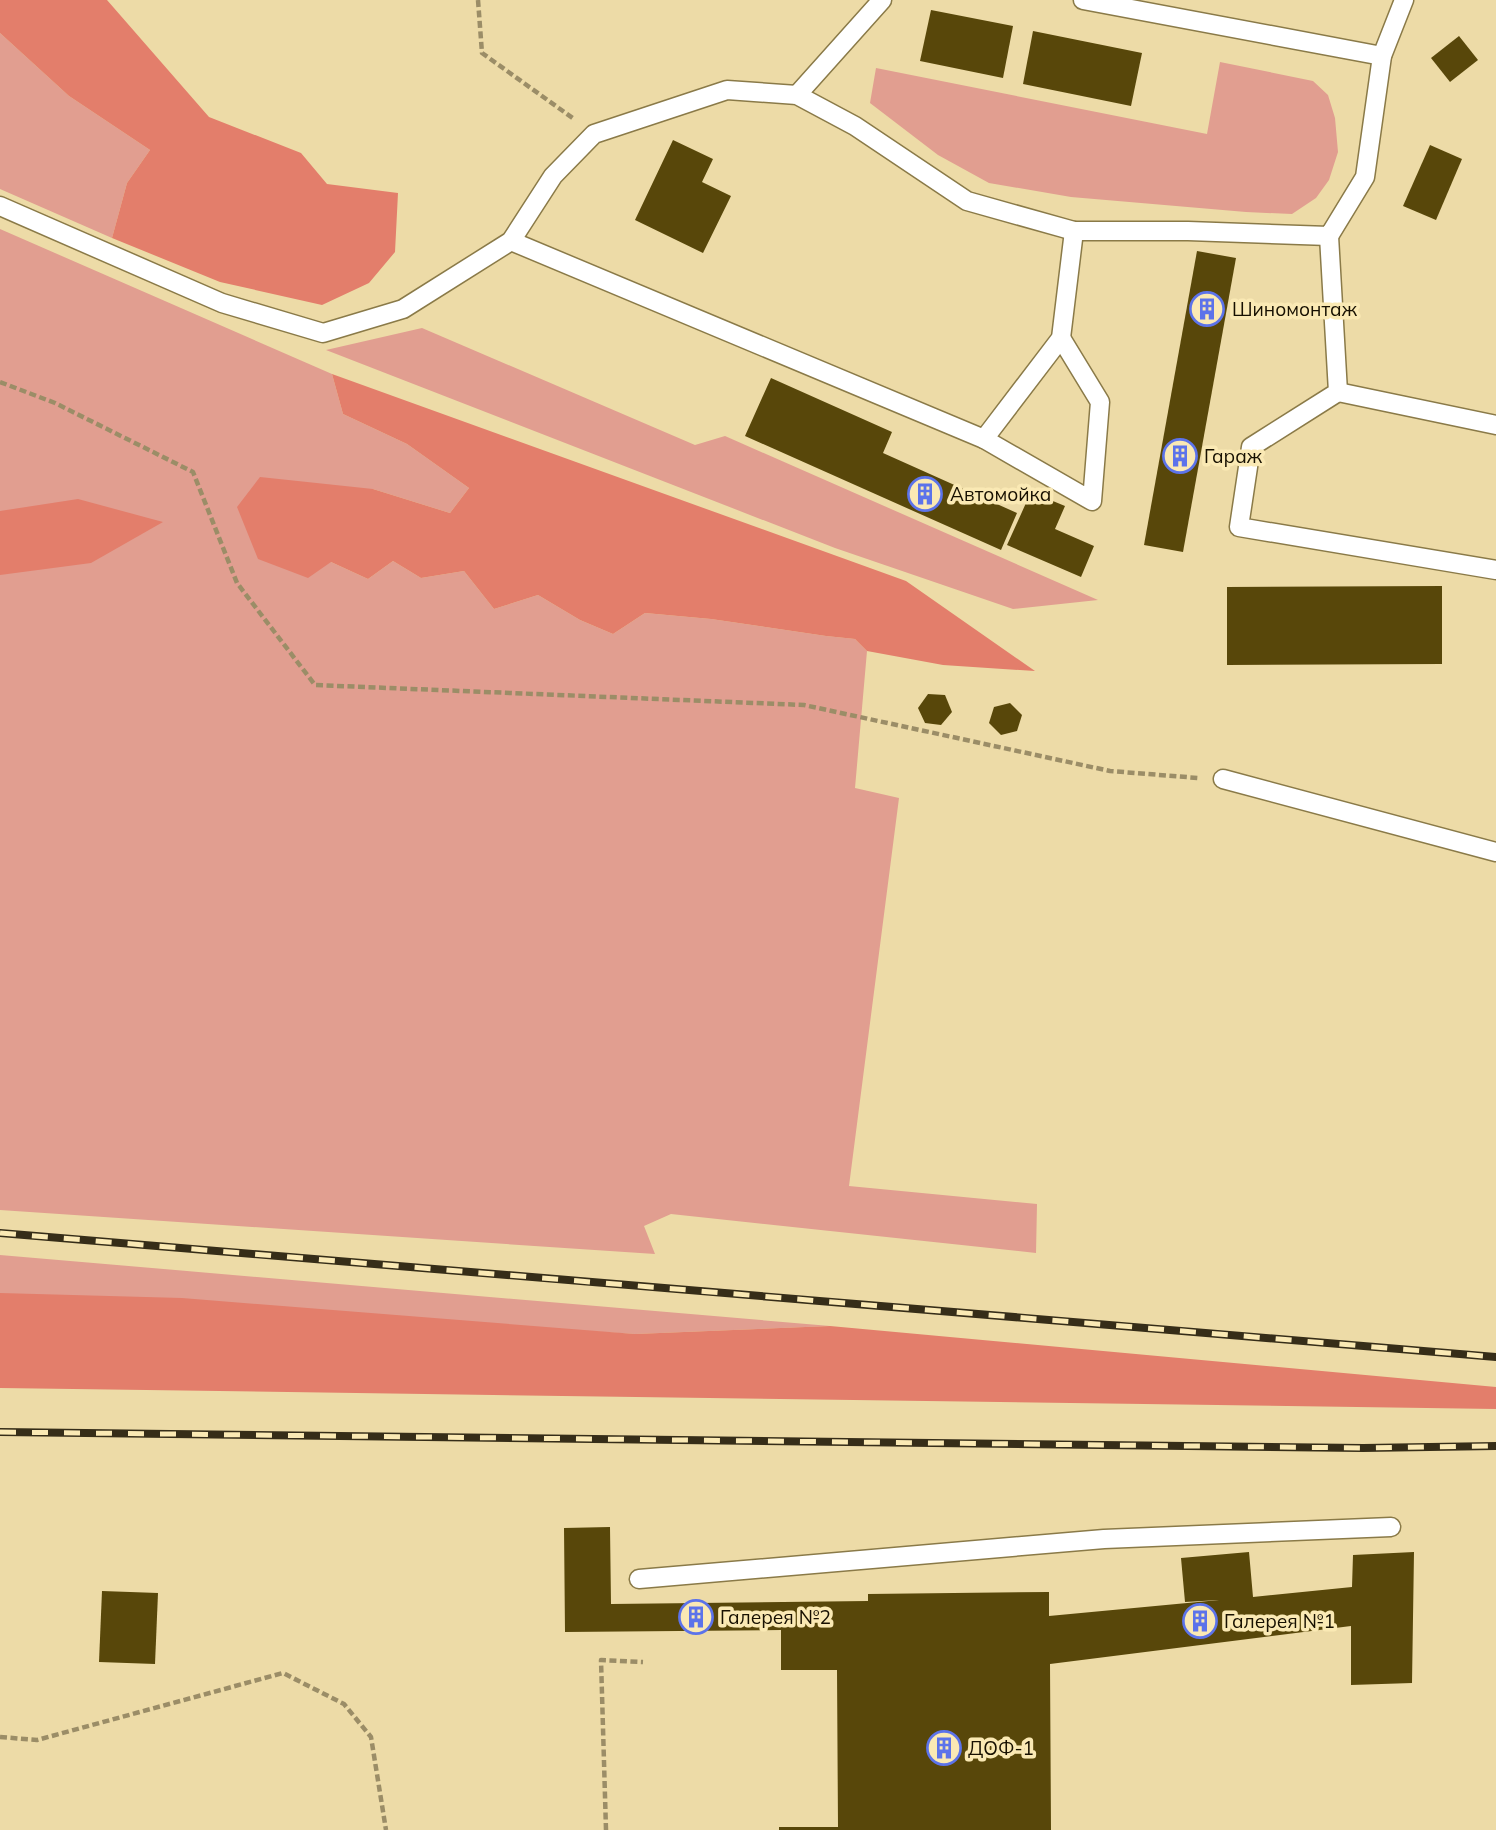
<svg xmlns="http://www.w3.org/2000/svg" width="1496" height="1830" font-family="Mulish,sans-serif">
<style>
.green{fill:#e19e90}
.forest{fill:#e37e6b}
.building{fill:#58470a}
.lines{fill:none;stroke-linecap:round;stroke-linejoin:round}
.service-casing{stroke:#8a7a48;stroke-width:21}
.path{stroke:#9b8d67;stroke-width:4.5;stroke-dasharray:7 3.5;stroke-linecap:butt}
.service{stroke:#fff;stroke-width:18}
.rail-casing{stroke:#362d18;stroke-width:8}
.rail{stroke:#fae9b4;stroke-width:5;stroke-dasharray:16;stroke-linecap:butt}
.labels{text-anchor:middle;stroke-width:7;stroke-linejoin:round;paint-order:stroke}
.poi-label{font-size:19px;fill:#171000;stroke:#fae9b4;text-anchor:start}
</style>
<rect width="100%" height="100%" fill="#eddba7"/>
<!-- green -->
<g class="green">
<path d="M0,33l69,63 81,54 -23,33 -15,55 -112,-49z"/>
<path d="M1220,62l93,19 15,14 7,23 3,34 -9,28 -13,18 -24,16 -46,-2 -175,-15 -82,-14 -51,-28 -68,-52 6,-35 331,66z"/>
<path d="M0,229l332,145 11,40 64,30 62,44 -19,25 -77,-24 -42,73 37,17 25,-18 28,17 43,-7 30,38 44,-14 42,25 33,14 32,-21 66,6 115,17 29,3 12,12 -12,137 44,10 -50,388 188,18 -1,49 -365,-39 -27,12 11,28 -655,-44z"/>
<path d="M422,328l273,117 30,-9 373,164 -85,9 -178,-61 -509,-198z"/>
<path d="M0,1255l830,71 -195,8 -635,-39z"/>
</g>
<!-- forest -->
<g class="forest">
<path d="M0,0h107l102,117 92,36 26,31 71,9 -3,59 -26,31 -47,22 -102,-23 -108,-44 15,-55 23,-33 -81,-54 -69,-63z"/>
<path d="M332,374l574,207 129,90 -92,-6 -76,-14 -12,-12 -29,-3 -115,-17 -66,-6 -32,21 -33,-14 -42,-25 -44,14 -30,-38 -43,7 -28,-17 -25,18 -37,-17 -23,16 -50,-19 -21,-52 23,-30 113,12 77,24 19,-25 -62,-44 -64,-30z"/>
<path d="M78,499l85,23 -72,41 -91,12v-64z"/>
<path d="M0,1293l182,5 453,36 195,-8 666,61v22l-1496,-21z"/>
</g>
<!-- building -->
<g class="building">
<path d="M931,10l82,16 -10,52 -83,-17z"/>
<path d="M1033,31l109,22 -11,53 -108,-22z"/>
<path d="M1459,36l19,24 -28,22 -19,-24z"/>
<path d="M673,140l40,19 -11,23 29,14 -28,57 -68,-33z"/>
<path d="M1430,145l32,14 -26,61 -33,-14z"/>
<path d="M1197,251l39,7 -53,294 -39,-7z"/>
<path d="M771,378l121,54 -9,21 134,60 -16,37 -256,-114z"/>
<path d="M1031,492l34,14 -10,23 39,17 -13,31 -74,-32z"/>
<path d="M1442,586v78l-215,1v-78z"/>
<path d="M928,694l17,1 7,17 -11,13 -16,-2 -7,-15z"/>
<path d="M1010,703l12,12 -5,16 -16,4 -12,-12 5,-16z"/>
<path d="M610,1527l1,77 257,-3v-7l181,-2v24l170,-16 -34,2 -4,-44 68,-6 4,45 99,-10 1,-32 61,-3 -2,131 -61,2v-59l-301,38 1,166h-272v-3h59l-1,-157h-56v-40l-216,2 -1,-104z"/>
<path d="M102,1591l56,2 -3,71 -56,-2z"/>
</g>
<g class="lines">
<!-- service casing -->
<g class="service-casing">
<g id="service">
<path d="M1083,0l299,56"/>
<path d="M797,95l85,-95"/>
<path d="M0,206l222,97 101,30 80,-24 108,-68 42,-65 41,-42 133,-44 70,5 58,31 112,75 107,30h114l141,5 36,-59 17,-121 22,-56"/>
<path d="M1329,236l9,156 -87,55 -12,80 257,43"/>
<path d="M511,241l473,198 77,-101 13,-107"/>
<path d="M1338,392l158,33"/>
<path d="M984,439l108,62 8,-99 -39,-64"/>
<path d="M1223,779l273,73"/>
<path d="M639,1579l465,-40 287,-12"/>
</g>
</g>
<!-- path -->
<g class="path">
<path d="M478,0l4,53 92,66"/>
<path d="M0,382l55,21 138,69 44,111 78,102 489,20 306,66 88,7"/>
<path d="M0,1737l37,3 246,-67 61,31 27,33 15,93"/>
<path d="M606,1830l-5,-170 42,2"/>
</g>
<!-- service -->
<use href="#service" class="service"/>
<!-- rail casing -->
<g class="rail-casing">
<g id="rail">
<path d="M0,1233l1496,124"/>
<path d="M0,1432l1363,16 133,-2"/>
</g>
</g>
<!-- rail -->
<use href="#rail" class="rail"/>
</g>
<!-- icons -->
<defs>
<g id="building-ring" transform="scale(1.75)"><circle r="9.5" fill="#fae9b4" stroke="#5c73ea" stroke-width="1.5"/><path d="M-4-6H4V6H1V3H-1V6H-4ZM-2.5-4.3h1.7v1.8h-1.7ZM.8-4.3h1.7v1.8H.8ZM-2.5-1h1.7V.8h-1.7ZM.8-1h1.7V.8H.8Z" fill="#5c73ea"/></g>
</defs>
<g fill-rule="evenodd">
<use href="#building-ring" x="1207" y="309"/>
<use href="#building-ring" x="1180" y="456"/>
<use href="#building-ring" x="925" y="494"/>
<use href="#building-ring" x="696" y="1617"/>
<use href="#building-ring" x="1200" y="1621"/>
<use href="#building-ring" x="944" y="1748"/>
</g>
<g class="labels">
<!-- poi labels -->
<g class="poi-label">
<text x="1232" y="316">Шиномонтаж</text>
<text x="1204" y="463">Гараж</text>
<text x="950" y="501">Автомойка</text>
<text x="720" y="1624">Галерея №2</text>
<text x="1224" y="1628">Галерея №1</text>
<text x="968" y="1755">ДОФ-1</text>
</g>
</g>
</svg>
